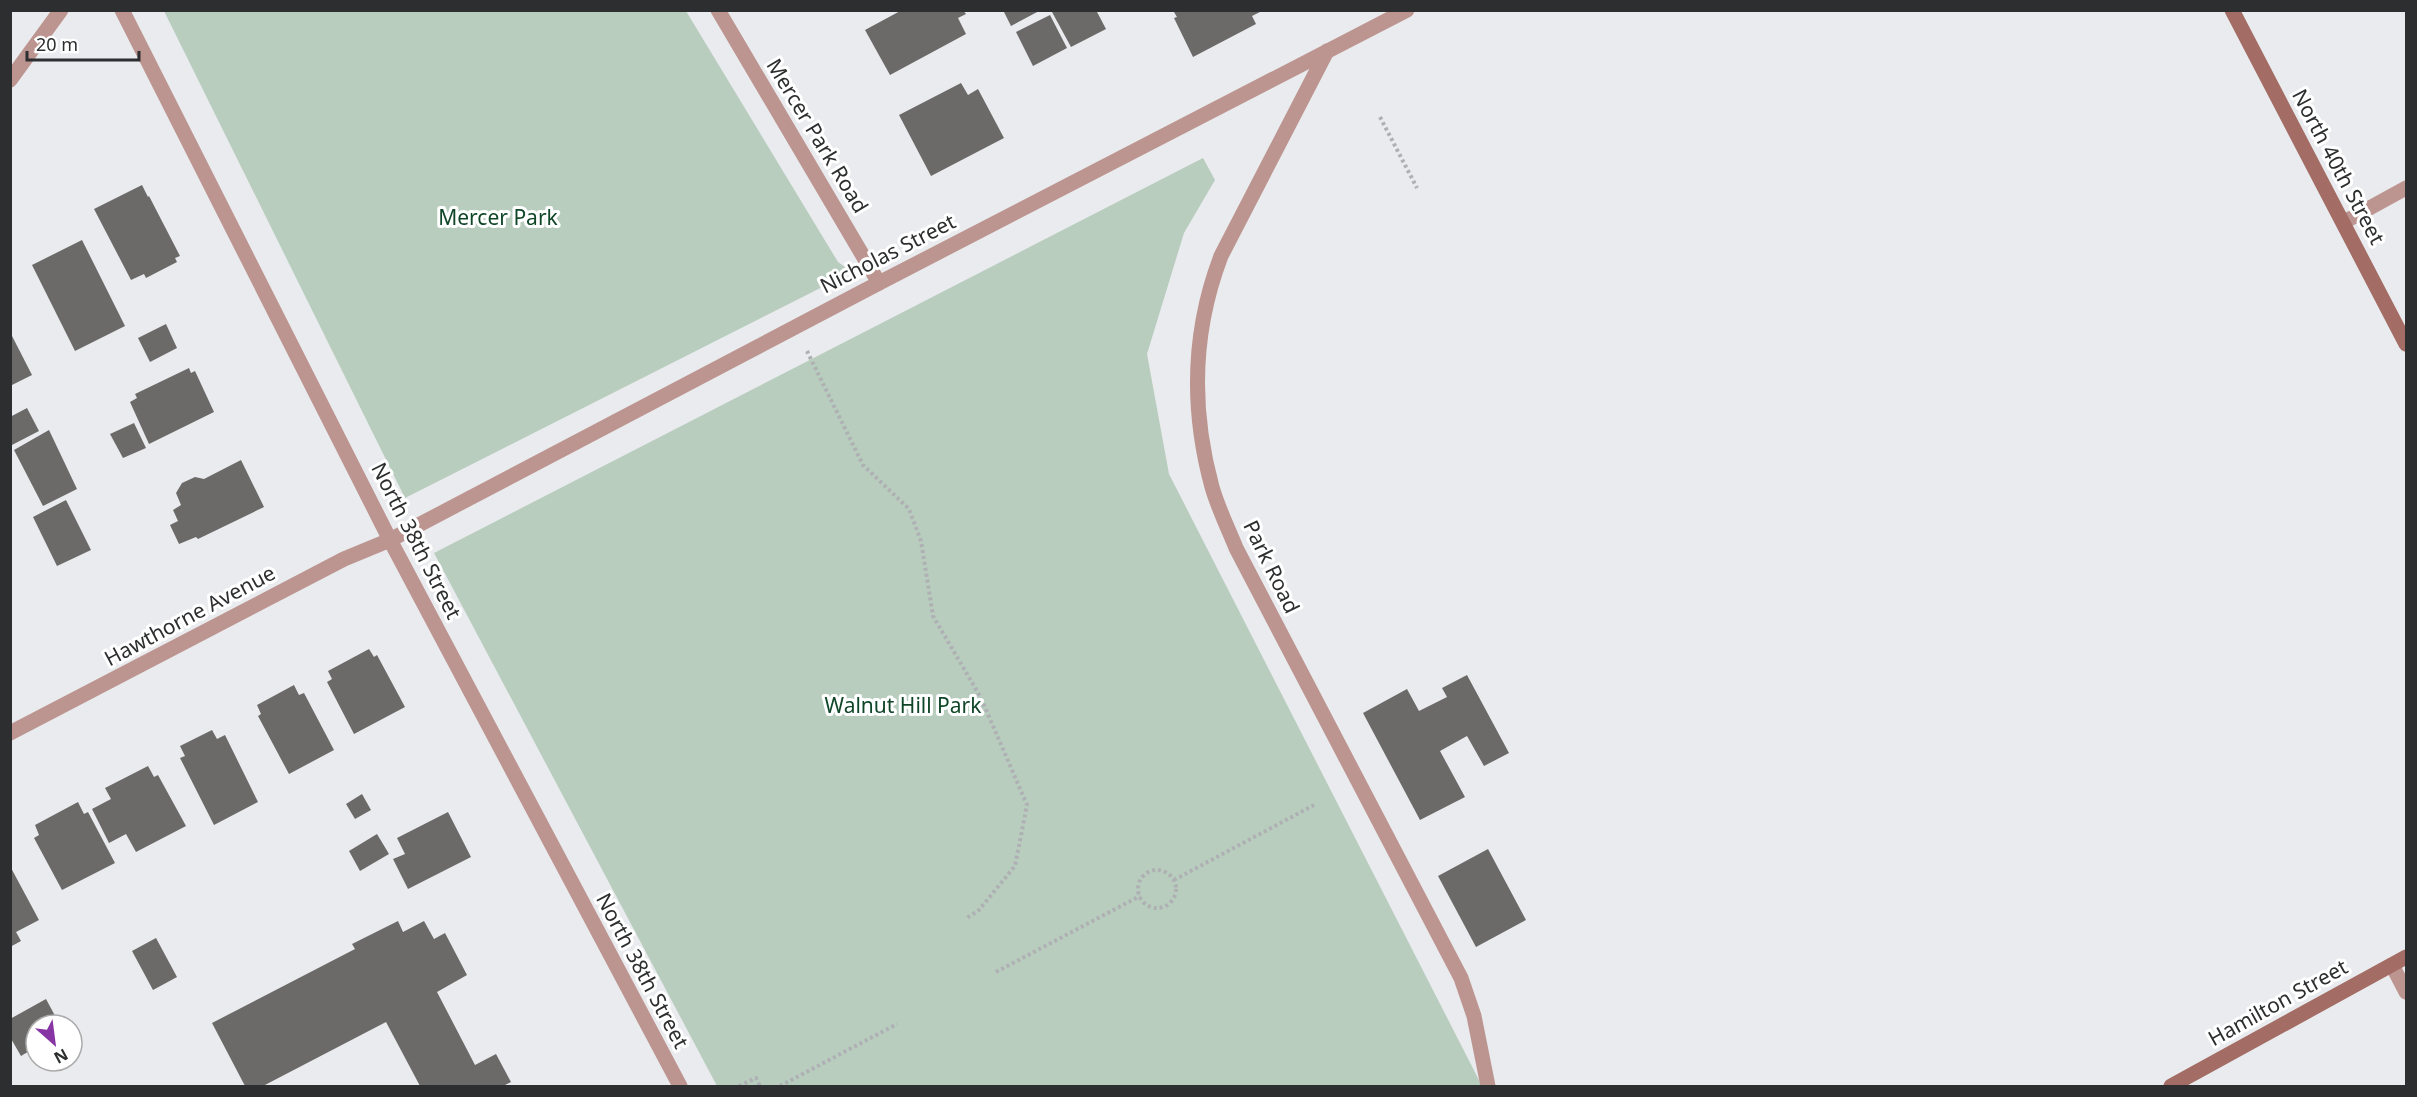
<svg xmlns="http://www.w3.org/2000/svg" width="2417" height="1097" font-family="'Noto Sans',sans-serif">
<style>
.green{fill:#b9cdbf}
.building{fill:#6c6a68}
.lines{fill:none;stroke-linecap:round;stroke-linejoin:round}
.path{stroke:#aeb0b3;stroke-width:4;stroke-dasharray:3 3;stroke-linecap:butt}
.lane{stroke:#bd9590;stroke-width:15}
.street{stroke:#bd9590;stroke-width:15}
.secondary{stroke:#a36c64;stroke-width:15}
.labels{text-anchor:middle;stroke-width:6;stroke-linejoin:round;paint-order:stroke}
.street-label{font-size:21px;fill:#2d2e2f;stroke:#fff}
.park-label{font-size:21px;fill:#104628;stroke:#fff}
</style>
<rect width="100%" height="100%" fill="#e9ebee"/>
<!-- green -->
<g class="green">
<path d="M164,11h522l152,251 14,10 -447,226z"/>
<path d="M1203,158l12,22 -31,53 -37,121 22,120 313,612h-765l-283,-533z"/>
</g>
<!-- building -->
<g class="building">
<path d="M902,10h61l3,4 -8,4 8,16 -76,41 -25,-45z"/>
<path d="M1003,10h38l-30,16z"/>
<path d="M1055,10h41l10,19 -35,18 -19,-35z"/>
<path d="M1178,10h81l1,2 -8,4 4,8 -63,33 -19,-39 3,-1 -3,-5z"/>
<path d="M1050,15l17,33 -34,18 -17,-34z"/>
<path d="M961,83l7,12 10,-6 26,49 -73,38 -32,-61z"/>
<path d="M142,185l6,12 1,-1 31,60 -5,2 2,4 -31,16 -2,-4 -13,6 -37,-71z"/>
<path d="M82,240l43,86 -50,25 -43,-86z"/>
<path d="M166,324l11,24 -27,14 -12,-24z"/>
<path d="M10,332l22,43 -22,11z"/>
<path d="M189,368l2,5 4,-2 19,41 -65,32 -19,-42 7,-4 -2,-4z"/>
<path d="M27,408l12,23 -29,15v-29z"/>
<path d="M134,423l12,25 -23,10 -13,-24z"/>
<path d="M49,430l28,59 -34,17 -29,-56z"/>
<path d="M241,460l23,47 -66,32 -2,-2 -17,7 -9,-19 8,-4 -5,-11 8,-5 -5,-12 6,-10 13,-6 9,2z"/>
<path d="M66,500l25,50 -34,16 -24,-49z"/>
<path d="M369,649l5,8 3,-2 28,52 -51,27 -27,-52 5,-3 -4,-8z"/>
<path d="M1467,675l42,78 -25,13 -17,-30 -27,15 25,46 -45,23 -57,-107 44,-24 12,22 28,-14 -5,-9z"/>
<path d="M294,685l5,10 5,-2 30,57 -45,24 -31,-58 3,-2 -4,-9z"/>
<path d="M212,730l5,9 8,-4 33,67 -44,23 -34,-67 5,-2 -5,-10z"/>
<path d="M148,766l6,11 4,-2 28,51 -50,26 -10,-18 -17,9 -17,-34 19,-10 -6,-11z"/>
<path d="M362,794l9,16 -16,9 -9,-15z"/>
<path d="M78,802l6,12 4,-2 27,51 -53,27 -28,-52 5,-3 -4,-10z"/>
<path d="M448,812l23,45 -63,32 -15,-30 12,-5 -8,-16z"/>
<path d="M377,834l12,20 -29,17 -11,-20z"/>
<path d="M1488,849l38,71 -50,27 -38,-71z"/>
<path d="M10,866l29,54 -23,12 5,9 -11,6z"/>
<path d="M398,921l5,11 21,-11 10,18 11,-6 22,42 -30,17 38,73 21,-11 15,28 -8,4h-83l-34,-64 -123,64h-18l-33,-63 143,-74 -3,-5z"/>
<path d="M156,938l21,39 -24,13 -21,-39z"/>
<path d="M46,999l14,26h-24v22l-15,9 -11,-19v-18z"/>
</g>
<g class="lines">
<!-- path -->
<g class="path">
<path d="M1380,117l37,71"/>
<path d="M807,351l56,114 46,44 12,32 12,75 48,82 46,107 -12,61 -36,44 -12,8"/>
<circle cx="1157" cy="889" r="19"/>
<path d="M1174,880l140,-75"/>
<path d="M996,972l144,-76"/>
<path d="M739,1086l17,-8 4,8"/>
<path d="M780,1086l117,-62"/>
</g>
<!-- lane -->
<path class="lane" d="M2392,965l14,27"/>
<!-- street -->
<g class="street">
<path d="M122,10l268,530 290,546"/>
<path d="M718,10l161,273"/>
<path d="M1327,51l-106,205c-29,76 -30,154 -9,231 6,21 16,41 24,61l225,430 13,38 14,70"/>
<path d="M10,80l51,-70"/>
<path d="M2344,222l62,-34"/>
<path d="M10,733l334,-174 46,-19 489,-257 528,-273"/>
</g>
<!-- secondary -->
<g class="secondary">
<path d="M2232,10l174,334"/>
<path d="M2171,1086l235,-129"/>
</g>
</g>
<g class="labels">
<!-- street labels -->
<g class="street-label">
<text transform="translate(817 136) rotate(59)" y="7">Mercer Park Road</text>
<text transform="translate(2338 167) rotate(62)" y="7">North 40th Street</text>
<text transform="translate(888 254) rotate(-27)" y="7">Nicholas Street</text>
<text transform="translate(416 541) rotate(63)" y="7">North 38th Street</text>
<text transform="translate(1271 567) rotate(64)" y="7">Park Road</text>
<text transform="translate(190 616) rotate(-28)" y="7">Hawthorne Avenue</text>
<text transform="translate(642 971) rotate(62)" y="7">North 38th Street</text>
<text transform="translate(2278 1003) rotate(-29)" y="7">Hamilton Street</text>
</g>
<!-- park labels -->
<g class="park-label">
<text x="498" y="225">Mercer Park</text>
<text x="903" y="713">Walnut Hill Park</text>
</g>
</g>
<!-- border -->
<rect width="2417" height="1097" fill="none" stroke="#2d2e2f" stroke-width="24"/>
<!-- north arrow -->
<g transform="translate(54 1043) rotate(152)"><circle r="28" fill="#ffffff" stroke="#ababac" stroke-width="1.5"/>
<path d="M0-4.5L10 22L0 15L-10 22Z" fill="#8735a4"/>
<text y="-9" font-size="16" font-weight="bold" text-anchor="middle" fill="#2d2e2f">N</text>
</g>
<!-- scale -->
<path d="M27 51v9h112v-9" fill="none" stroke="#2d2e2f" stroke-width="3"/>
<text x="36" y="51" font-size="18" fill="#2d2e2f" stroke="#ffffff" stroke-width="4.5" paint-order="stroke">20 m</text>
</svg>
